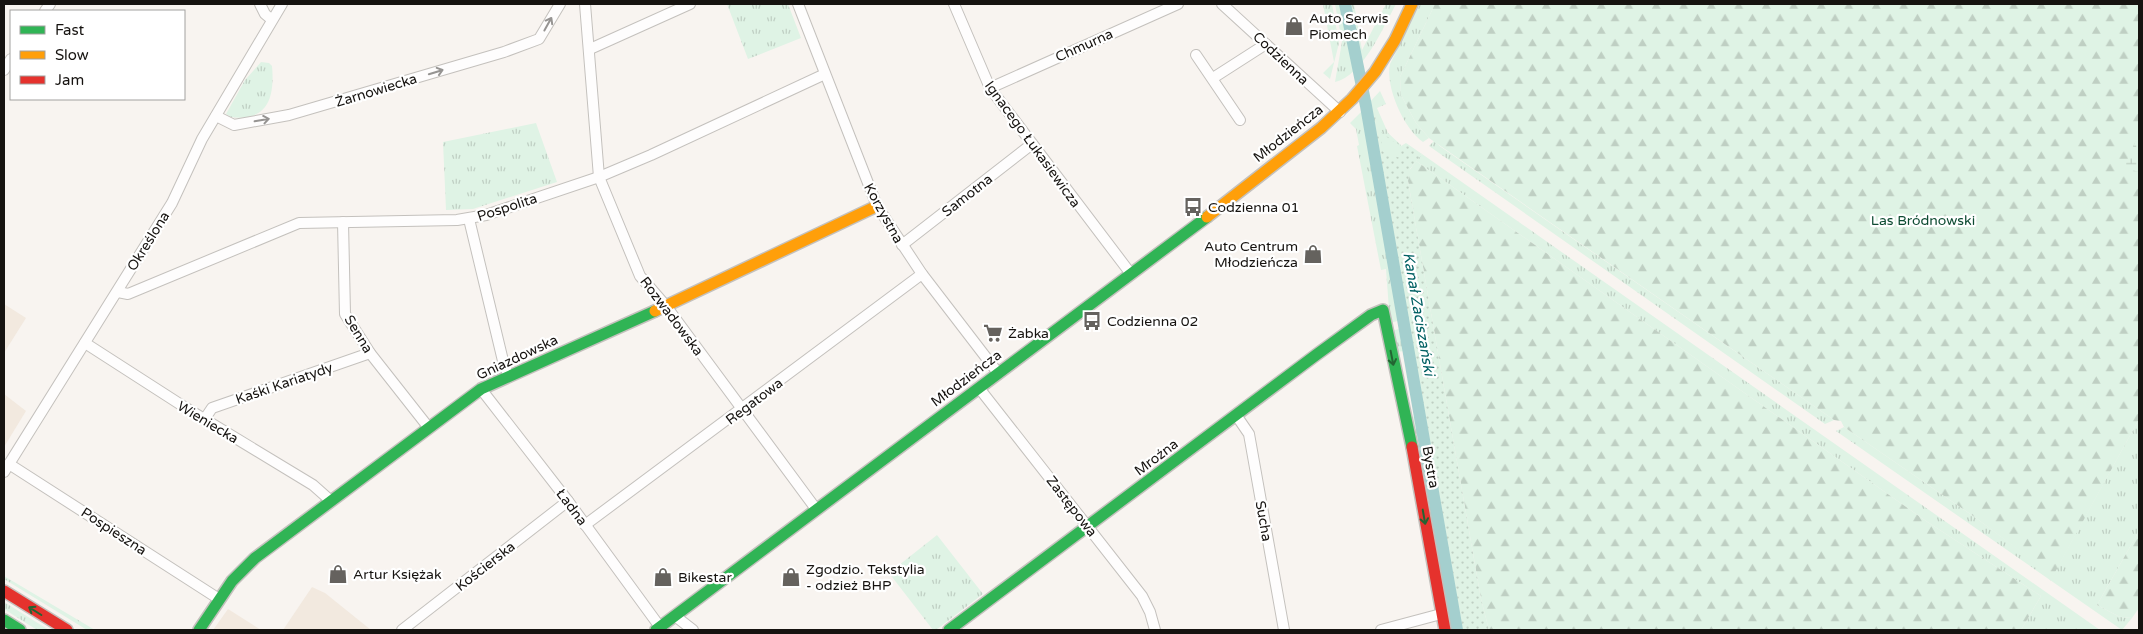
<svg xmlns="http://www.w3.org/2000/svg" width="2143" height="634" font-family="'Varela Round',sans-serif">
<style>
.built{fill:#f2e9df}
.grass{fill:url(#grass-tufts)}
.forest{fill:url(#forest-firs)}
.wetland{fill:url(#wetland-marsh)}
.park{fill:url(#park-dots)}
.garden{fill:#dff3e5}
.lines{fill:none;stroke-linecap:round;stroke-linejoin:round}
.canal{stroke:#a4cfce;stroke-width:12}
.street-casing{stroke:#c4c1bd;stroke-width:12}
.fast-casing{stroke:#c4c1bd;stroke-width:14}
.slow-casing{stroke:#c4c1bd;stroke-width:14}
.jam-casing{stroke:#c4c1bd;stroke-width:14}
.street{stroke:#fefdfd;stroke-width:10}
.fast{stroke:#30b455;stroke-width:11}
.slow{stroke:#ff9f0a;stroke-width:11}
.jam{stroke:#e5322d;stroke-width:11}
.oneway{stroke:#969492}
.oneway2{stroke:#236432}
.labels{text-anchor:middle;stroke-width:4.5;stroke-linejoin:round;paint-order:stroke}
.poi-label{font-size:14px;fill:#161310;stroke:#fff;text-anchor:start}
.street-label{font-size:14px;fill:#161310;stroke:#fff}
.park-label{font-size:14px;fill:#0d4b32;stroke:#fff}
.water-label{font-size:15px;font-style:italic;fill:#016063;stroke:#fff}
</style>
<defs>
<pattern id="grass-tufts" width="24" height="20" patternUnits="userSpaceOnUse" patternTransform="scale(1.25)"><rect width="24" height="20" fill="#dff3e5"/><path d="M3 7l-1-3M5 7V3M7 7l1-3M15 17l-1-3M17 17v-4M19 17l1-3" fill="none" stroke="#bfcfc3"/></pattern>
<pattern id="forest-firs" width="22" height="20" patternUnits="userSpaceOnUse" patternTransform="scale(1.25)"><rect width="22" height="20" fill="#dff3e5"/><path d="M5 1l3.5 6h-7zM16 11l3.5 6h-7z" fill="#bfcfc3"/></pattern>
<pattern id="wetland-marsh" width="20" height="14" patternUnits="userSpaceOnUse" patternTransform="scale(1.25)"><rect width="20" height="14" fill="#dff3e5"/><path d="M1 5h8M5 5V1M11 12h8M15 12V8" fill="none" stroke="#bfcfc3"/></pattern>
<pattern id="park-dots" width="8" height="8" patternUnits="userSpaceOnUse" patternTransform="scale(1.25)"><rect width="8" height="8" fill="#dff3e5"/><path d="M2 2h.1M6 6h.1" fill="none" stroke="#bfcfc3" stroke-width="1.8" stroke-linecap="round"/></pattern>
</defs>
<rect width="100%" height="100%" fill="#f8f4f0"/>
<!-- built -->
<g class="built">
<path d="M4,304l22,14 -22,35z"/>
<path d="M4,394l22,17 -22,36z"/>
<path d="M312,587l13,6 46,37h-88z"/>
<path d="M228,609l33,21h-48z"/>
</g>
<!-- grass -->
<g class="grass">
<path d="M727,4h61l13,34 -53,21z"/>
<path d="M1323,4h9l7,39 -9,36 -7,-6 11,-11z"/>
<path d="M1335,4h19l8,46 24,-46h10c-12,22 -34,73 -61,78l7,-40z"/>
<path d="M1420,4h15l-35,73 1,18 15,28 13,15 -6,4c-19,-13 -38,-55 -33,-78z"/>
<path d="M261,62l8,1 3,3c3,32 -5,56 -41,51l-5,-3 19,-34z"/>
<path d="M1380,91l6,13 -9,4 11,25 13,12 4,175 -37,-216z"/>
<path d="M1365,108l36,212 -11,3 -4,-54 -5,1 -24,-124 2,-1 -3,-16 -6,-6z"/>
<path d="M536,123l21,59 -84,27 -27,1 -3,-68z"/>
<path d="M1434,141l7,6 393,273 -9,4 -396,-278z"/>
<path d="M1422,154l678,476h-79l20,-34 -115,-75 -510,-360z"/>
<path d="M1403,328l52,302h-5l-39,-213 6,-1 -12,-65 -10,1 -4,-21z"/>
<path d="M2139,419v112l-42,74 23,12 12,1 -10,12 -286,-199 8,-4 132,91 77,57z"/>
<path d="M937,535l46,59 -47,36h-3l-44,-57z"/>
<path d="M4,576l91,54h-8l-83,-51z"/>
<path d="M4,602l45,28h-12l-33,-21z"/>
</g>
<!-- forest -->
<g class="forest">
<path d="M1435,4h704v415l-86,157 -77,-58 -132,-91 -3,-6 -7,-1 -405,-282 -13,-15 -15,-28 -1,-18z"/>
<path d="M1416,161l510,360 115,75 -20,34h-532l-8,-31 -73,-418 1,-10z"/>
<path d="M2139,531v77l-7,10 -12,-1 -23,-12z"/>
</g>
<!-- wetland -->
<path class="wetland" d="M2139,133v39l-15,-4z"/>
<!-- park -->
<path class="park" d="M1372,126l29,20 5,-3 16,11 -12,15 -2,12 73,418 8,31h-30z"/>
<!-- garden -->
<path class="garden" d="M1380,132l21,15 -1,11 -17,-6z"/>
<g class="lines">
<!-- canal -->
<path class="canal" d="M1345,4l21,102 91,524"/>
<!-- street casing -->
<g class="street-casing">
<g id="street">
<path d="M260,4l5,10 6,5"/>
<path d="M585,4l14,173 41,99 26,30 150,203"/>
<path d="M798,4l79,202 45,68 76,99"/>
<path d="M954,4l36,84 141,186"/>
<path d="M1222,4l118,108"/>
<path d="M45,11l5,-7"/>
<path d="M590,49l100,-45"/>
<path d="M1196,55l44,65"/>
<path d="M4,70l7,-11"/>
<path d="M1213,78l53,-34"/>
<path d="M990,88l188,-84"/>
<path d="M216,116l18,9 55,-10 215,-63 35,-13 21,-35"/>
<path d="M469,219l35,146 5,11"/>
<path d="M343,222l2,92 25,39 59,75"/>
<path d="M902,245l130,-101"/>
<path d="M118,292l10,2 171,-71 158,-3 29,-5 113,-38 52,-22 174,-81"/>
<path d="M85,343l101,65 127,77 18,16"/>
<path d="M979,388l163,208 8,16 5,18"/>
<path d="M481,389l87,112 92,126"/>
<path d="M1236,415l13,19 35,196"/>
<path d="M204,420l8,-12 158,-55"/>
<path d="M9,464l210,135"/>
<path d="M4,472l168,-269 30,-64 80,-135"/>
<path d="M585,525l337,-251"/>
<path d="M675,616l18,14"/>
<path d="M402,630l166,-129"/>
<path d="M1381,630l60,-16"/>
</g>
</g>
<!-- fast casing -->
<g class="fast-casing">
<g id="fast">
<path d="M4,620l16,10"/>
<path d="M199,630l33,-49 23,-23 226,-169 174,-78"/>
<path d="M656,630l551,-413"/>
<path d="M949,630l367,-275 55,-40 12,-5 29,137"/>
</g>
</g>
<!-- slow casing -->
<g class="slow-casing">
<g id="slow">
<path d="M1207,217l114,-89 31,-29 23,-27 20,-32 17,-36"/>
<path d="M655,311l222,-105"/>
</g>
</g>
<!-- jam casing -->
<g class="jam-casing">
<g id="jam">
<path d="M1412,447l33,183"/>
<path d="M4,591l63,39"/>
</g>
</g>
<!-- street -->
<use href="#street" class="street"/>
<!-- fast -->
<use href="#fast" class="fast"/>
<!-- slow -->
<use href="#slow" class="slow"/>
<!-- jam -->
<use href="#jam" class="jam"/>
</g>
<!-- one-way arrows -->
<defs><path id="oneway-shaft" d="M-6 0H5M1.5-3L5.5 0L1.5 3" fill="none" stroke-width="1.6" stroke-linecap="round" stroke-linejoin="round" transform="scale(1.25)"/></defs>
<g class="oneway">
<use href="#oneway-shaft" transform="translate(548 24) rotate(-61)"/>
<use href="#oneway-shaft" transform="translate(436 72) rotate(-17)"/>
<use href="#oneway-shaft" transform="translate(262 120) rotate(-10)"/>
</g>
<g class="oneway2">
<use href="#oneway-shaft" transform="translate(1392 358) rotate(79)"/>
<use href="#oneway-shaft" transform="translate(1424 517) rotate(80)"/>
<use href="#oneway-shaft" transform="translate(35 611) rotate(-148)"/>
</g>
<!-- icons -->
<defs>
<g id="shop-bare" transform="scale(1.5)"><path d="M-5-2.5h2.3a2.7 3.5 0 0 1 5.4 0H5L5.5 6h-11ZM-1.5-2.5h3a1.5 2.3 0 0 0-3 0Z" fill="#65625e" stroke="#fff" stroke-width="2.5" paint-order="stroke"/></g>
<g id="bus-bare" transform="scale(1.5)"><path d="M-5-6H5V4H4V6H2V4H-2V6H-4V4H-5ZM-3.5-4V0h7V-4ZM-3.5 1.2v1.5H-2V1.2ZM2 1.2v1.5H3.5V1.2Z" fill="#65625e" stroke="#fff" stroke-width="2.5" paint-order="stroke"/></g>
<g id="supermarket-bare" transform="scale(1.5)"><path d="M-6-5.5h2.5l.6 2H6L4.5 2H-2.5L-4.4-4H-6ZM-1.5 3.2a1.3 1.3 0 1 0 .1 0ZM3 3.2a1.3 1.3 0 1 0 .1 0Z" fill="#65625e" stroke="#fff" stroke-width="2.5" paint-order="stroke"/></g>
</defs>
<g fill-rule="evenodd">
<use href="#shop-bare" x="1294" y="26"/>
<use href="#bus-bare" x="1193" y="207"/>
<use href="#shop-bare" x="1313" y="254"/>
<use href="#bus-bare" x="1092" y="321"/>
<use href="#supermarket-bare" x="993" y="333"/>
<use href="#shop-bare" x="338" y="574"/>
<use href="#shop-bare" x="663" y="577"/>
<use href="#shop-bare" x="791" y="577"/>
</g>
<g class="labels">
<!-- poi labels -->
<g class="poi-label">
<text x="1309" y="23">Auto Serwis<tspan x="1309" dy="16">Piomech</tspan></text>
<text x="1208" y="212">Codzienna 01</text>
<text x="1298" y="251" text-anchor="end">Auto Centrum<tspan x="1298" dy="16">Młodzieńcza</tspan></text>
<text x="1107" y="326">Codzienna 02</text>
<text x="1008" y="338">Żabka</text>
<text x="806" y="574">Zgodzio. Tekstylia<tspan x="806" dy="16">- odzież BHP</tspan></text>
<text x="353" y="579">Artur Księżak</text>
<text x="678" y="582">Bikestar</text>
</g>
<!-- street labels -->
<g class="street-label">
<text transform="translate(1084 45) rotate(-24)" y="5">Chmurna</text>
<text transform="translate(1281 58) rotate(43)" y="5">Codzienna</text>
<text transform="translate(376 90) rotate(-17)" y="5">Żarnowiecka</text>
<text transform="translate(1288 133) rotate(-38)" y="5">Młodzieńcza</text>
<text transform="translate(1033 144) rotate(54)" y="5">Ignacego Łukasiewicza</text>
<text transform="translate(967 195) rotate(-38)" y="5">Samotna</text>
<text transform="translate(507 207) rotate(-18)" y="5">Pospolita</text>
<text transform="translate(884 213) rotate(61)" y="5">Korzystna</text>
<text transform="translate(148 241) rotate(-58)" y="5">Określona</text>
<text transform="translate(672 316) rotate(53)" y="5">Rozwadowska</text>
<text transform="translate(359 334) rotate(59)" y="5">Senna</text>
<text transform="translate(517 357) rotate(-25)" y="5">Gniazdowska</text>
<text transform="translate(966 378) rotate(-37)" y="5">Młodzieńcza</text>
<text transform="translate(284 383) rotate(-19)" y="5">Kaśki Kariatydy</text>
<text transform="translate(754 401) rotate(-37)" y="5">Regatowa</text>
<text transform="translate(208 422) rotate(31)" y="5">Wieniecka</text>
<text transform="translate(1156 457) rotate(-37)" y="5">Mroźna</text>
<text transform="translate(1431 467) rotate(80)" y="5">Bystra</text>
<text transform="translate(1072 506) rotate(52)" y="5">Zastępowa</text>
<text transform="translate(572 507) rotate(53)" y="5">Ładna</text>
<text transform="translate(1264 521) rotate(80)" y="5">Sucha</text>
<text transform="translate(114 531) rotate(33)" y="5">Pospieszna</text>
<text transform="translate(485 566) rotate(-38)" y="5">Kościerska</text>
</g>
<!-- park labels -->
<g class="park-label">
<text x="1923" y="225">Las Bródnowski</text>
</g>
<!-- water labels -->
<g class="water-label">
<text transform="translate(1419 314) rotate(80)" y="5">Kanał Zaciszański</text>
</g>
</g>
<!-- border -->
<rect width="2143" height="634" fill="none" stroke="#161310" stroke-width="10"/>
<!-- legend -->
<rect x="10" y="10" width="175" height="90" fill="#ffffff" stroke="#a2a19f"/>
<rect x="20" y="26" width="25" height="8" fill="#30b455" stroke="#a2a19f"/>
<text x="55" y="35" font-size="15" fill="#161310">Fast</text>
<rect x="20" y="51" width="25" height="8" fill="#ff9f0a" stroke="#a2a19f"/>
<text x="55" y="60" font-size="15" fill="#161310">Slow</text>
<rect x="20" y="76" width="25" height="8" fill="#e5322d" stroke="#a2a19f"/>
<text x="55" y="85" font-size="15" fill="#161310">Jam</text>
</svg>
